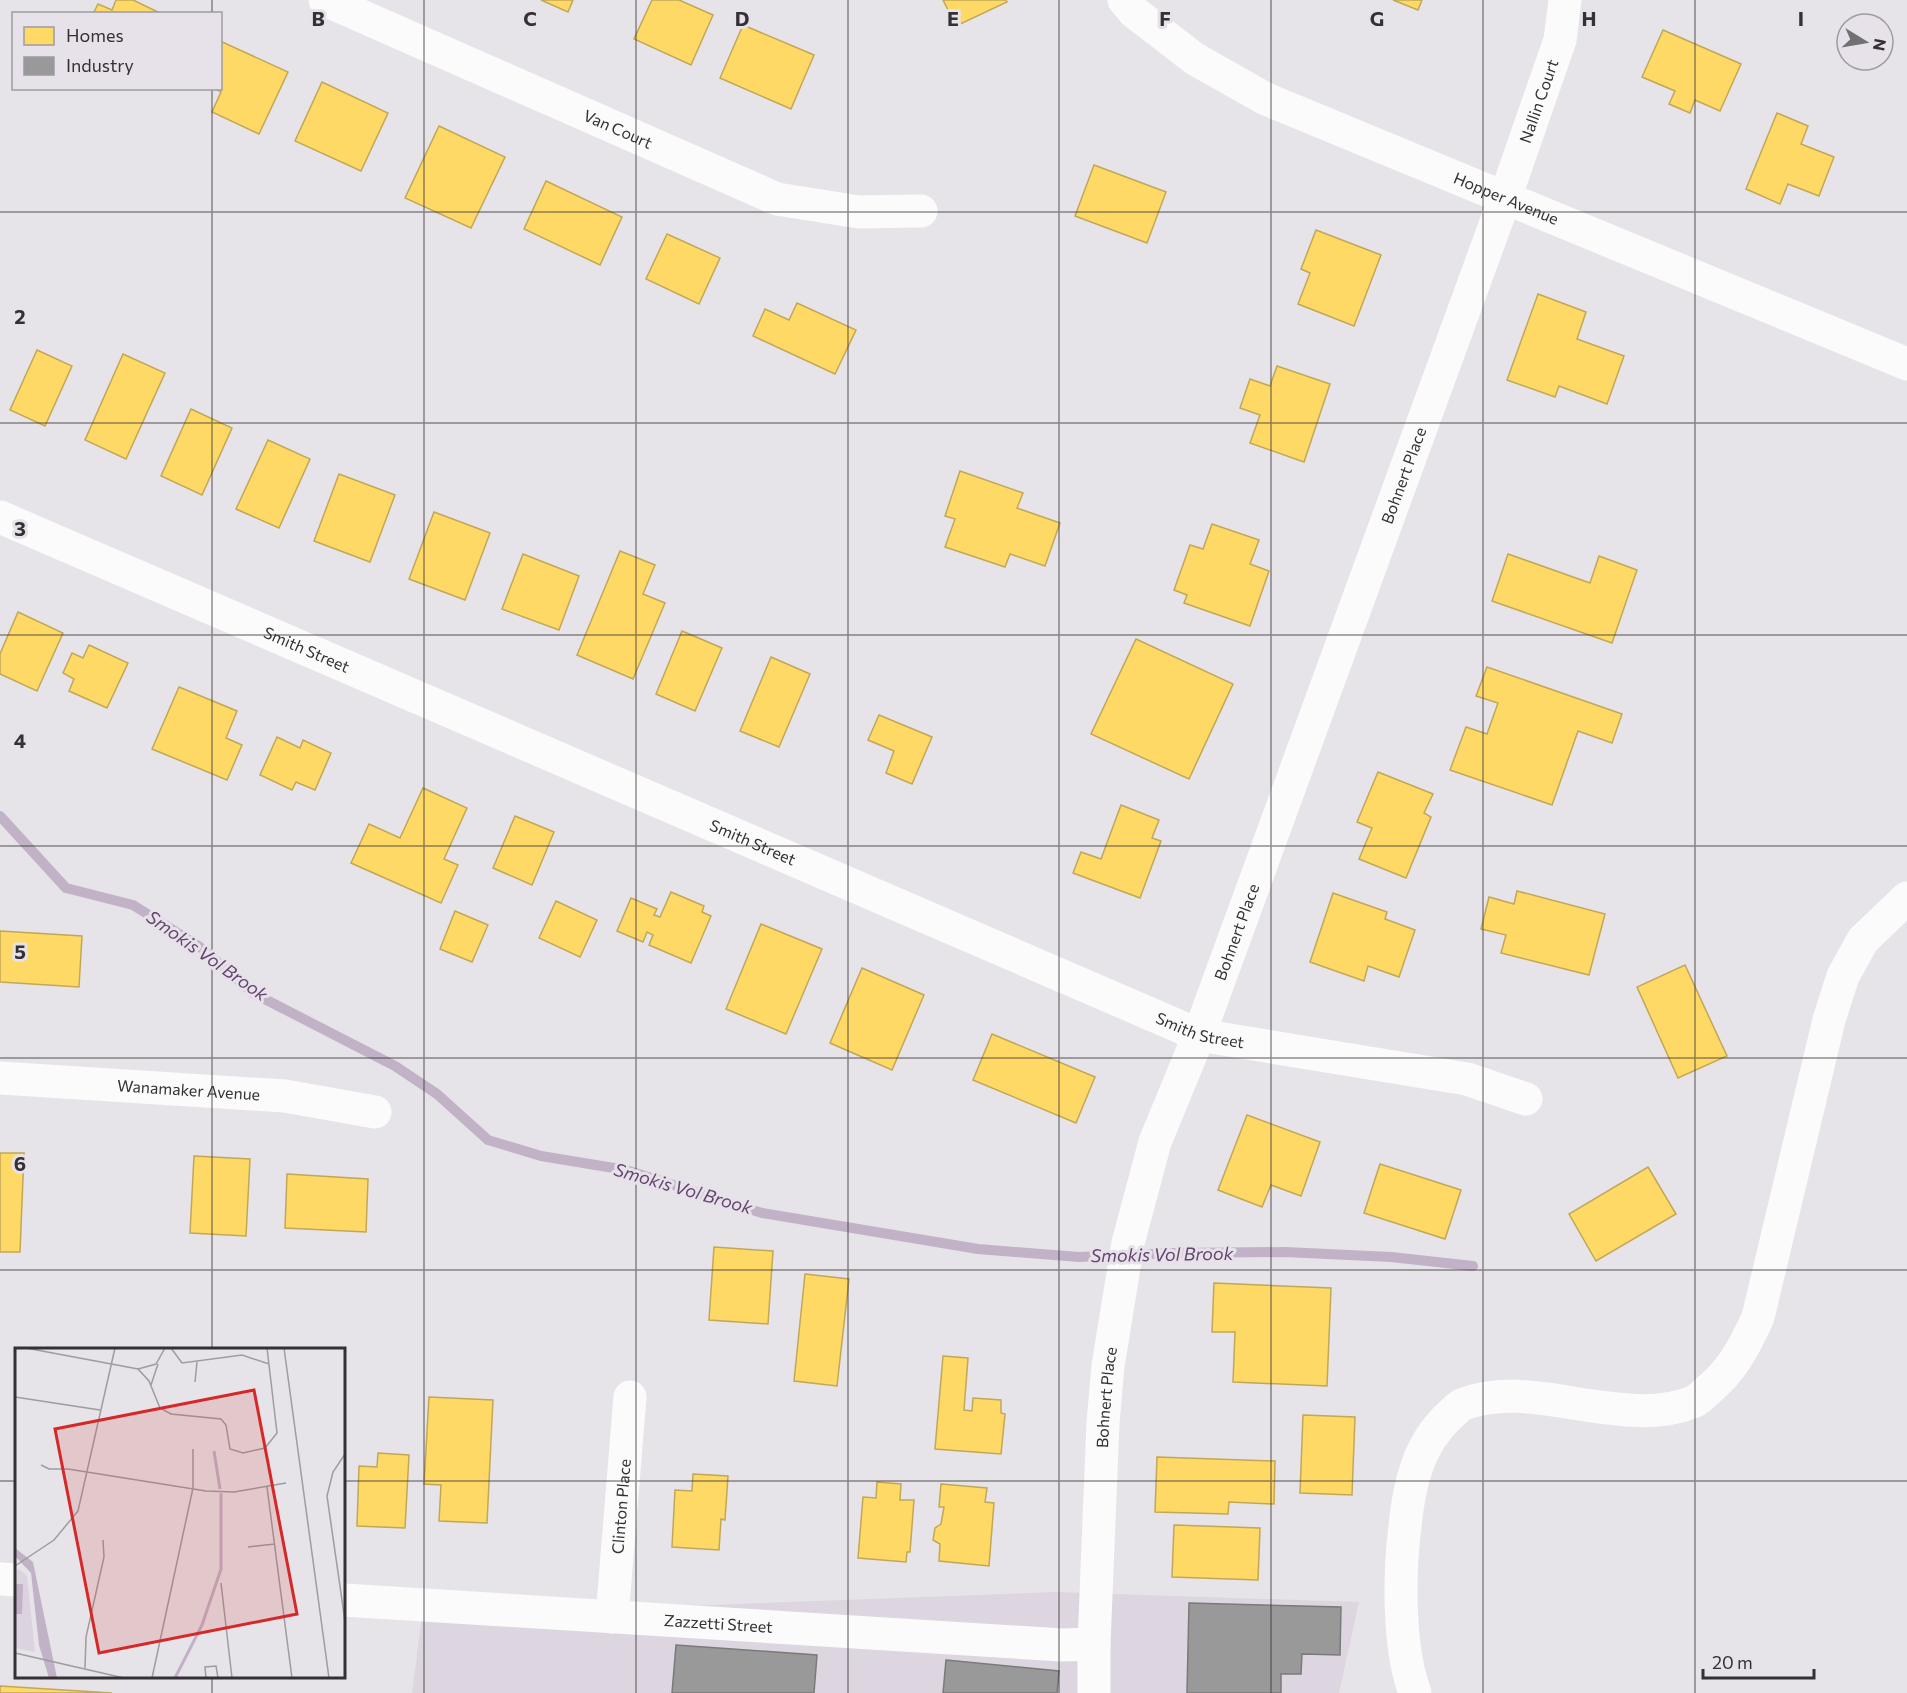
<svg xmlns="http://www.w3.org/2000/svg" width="1907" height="1693" font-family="Commissioner,sans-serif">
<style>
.built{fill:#ddd6e0}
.homes{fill:#ffd966;stroke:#c2a757;stroke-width:1.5}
.industry{fill:#999;stroke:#7a7a7b;stroke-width:1.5}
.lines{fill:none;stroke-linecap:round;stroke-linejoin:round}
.stream{stroke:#c1b2c7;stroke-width:10}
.minor{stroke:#fbfbfc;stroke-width:33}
.grid{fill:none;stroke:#333134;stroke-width:1.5;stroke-opacity:0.55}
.labels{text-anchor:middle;stroke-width:6;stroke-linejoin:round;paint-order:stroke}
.street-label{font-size:16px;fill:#333134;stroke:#e7e2ea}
.water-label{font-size:18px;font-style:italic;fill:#64456f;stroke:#e7e2ea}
.inset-river{fill:none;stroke:#c1b2c7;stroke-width:3}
.inset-road{fill:none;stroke:#9e9ca0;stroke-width:1.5}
.view{fill:#d62828;fill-opacity:0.15;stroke:#d62828;stroke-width:3}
.inset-edge{fill:none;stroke:#333134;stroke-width:3}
.grid-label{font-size:20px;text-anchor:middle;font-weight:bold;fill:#333134;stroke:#e7e2ea;stroke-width:6;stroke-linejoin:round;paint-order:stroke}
</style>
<rect width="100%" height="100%" fill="#e6e4e8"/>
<!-- built -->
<path class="built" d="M1055,1592l304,10 -20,91h-927l10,-77z"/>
<!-- homes -->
<g class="homes">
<path d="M116,0h17l29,14h-69l5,-10 14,6z"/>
<path d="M541,0h32l-5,12z"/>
<path d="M652,0h27l34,15 -22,50 -57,-26z"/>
<path d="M943,0h63l1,2 -51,24z"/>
<path d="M1393,0h29l-4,10z"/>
<path d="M743,25l71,30 -23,54 -71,-31z"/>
<path d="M1663,30l78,34 -21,47 -25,-11 -5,13 -21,-9 6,-13 -33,-14z"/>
<path d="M220,41l68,31 -29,62 -47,-22 9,-20 -7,-4h6z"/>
<path d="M322,82l66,31 -27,58 -66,-30z"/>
<path d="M1777,113l31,13 -7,18 33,13 -15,39 -31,-12 -8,20 -34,-15z"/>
<path d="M439,126l66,31 -34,71 -66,-30z"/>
<path d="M1094,165l72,27 -19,51 -72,-27z"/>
<path d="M546,181l76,36 -22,48 -76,-36z"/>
<path d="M1316,230l65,25 -27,71 -56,-22 12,-31 -9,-4z"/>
<path d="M667,234l53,24 -21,46 -53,-25z"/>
<path d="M1538,294l48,18 -9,27 47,17 -17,48 -48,-18 -4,11 -48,-17z"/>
<path d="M797,303l59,27 -21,44 -82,-38 12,-27 24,11z"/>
<path d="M37,350l35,16 -27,60 -35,-16z"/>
<path d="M123,354l42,19 -39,86 -41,-19z"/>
<path d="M1277,366l53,18 -26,78 -54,-19 10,-28 -20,-7 10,-29 20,7z"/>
<path d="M191,409l41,19 -30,67 -41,-19z"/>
<path d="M268,440l42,19 -31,69 -43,-19z"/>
<path d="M960,471l63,22 -6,15 43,15 -15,43 -35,-12 -5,13 -60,-20 10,-28 -10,-3z"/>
<path d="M339,474l56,21 -25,67 -56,-21z"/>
<path d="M434,512l56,21 -25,67 -56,-21z"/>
<path d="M1212,524l47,16 -9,24 19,7 -19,55 -66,-23 3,-8 -13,-5 16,-45 13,4z"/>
<path d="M620,551l35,14 -12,29 22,9 -32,76 -56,-24z"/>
<path d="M523,554l56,22 -20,54 -57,-21z"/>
<path d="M1508,554l82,29 9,-27 38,14 -25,73 -120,-42z"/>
<path d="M18,612l45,21 -26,58 -37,-17v-20z"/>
<path d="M682,631l40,17 -27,63 -39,-17z"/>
<path d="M1136,639l97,45 -44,95 -98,-45z"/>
<path d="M89,645l39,18 -21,45 -38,-17 5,-12 -11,-6 9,-20 11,5z"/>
<path d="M771,657l39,17 -31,73 -39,-16z"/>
<path d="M1487,667l135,47 -10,29 -34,-12 -26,74 -102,-35 16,-43 21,7 11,-31 -22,-7z"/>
<path d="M179,687l58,24 -11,27 16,7 -15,35 -75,-31z"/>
<path d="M879,715l53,22 -20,47 -26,-11 8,-22 -26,-11z"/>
<path d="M277,737l23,11 3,-8 28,13 -16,37 -19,-8 -4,8 -32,-15z"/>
<path d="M1378,772l55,22 -9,19 7,4 -25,61 -47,-19 13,-31 -15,-6z"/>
<path d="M423,788l44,20 -23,51 14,6 -17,38 -90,-40 18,-39 31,14z"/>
<path d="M1121,805l38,15 -7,18 9,3 -21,57 -67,-25 8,-21 20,7z"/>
<path d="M515,816l39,16 -22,53 -39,-17z"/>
<path d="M1517,891l88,23 -16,61 -88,-22 5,-18 -25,-6 8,-32 25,7z"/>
<path d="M671,892l33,14 -2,6 9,4 -20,47 -42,-18 4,-10 -6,-3 -4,10 -26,-11 14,-33 26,11 -3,6 6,2z"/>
<path d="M1333,893l54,19 -2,7 30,11 -16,47 -31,-11 -4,15 -54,-19z"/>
<path d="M556,901l41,19 -17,37 -41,-19z"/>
<path d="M455,911l33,14 -16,37 -32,-13z"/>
<path d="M761,924l61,25 -36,85 -60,-25z"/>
<path d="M0,931l82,5 -3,51 -79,-5z"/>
<path d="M1685,965l42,91 -49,22 -41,-91z"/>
<path d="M862,968l62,27 -32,75 -62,-27z"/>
<path d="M992,1034l103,43 -19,46 -103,-43z"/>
<path d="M1247,1115l73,27 -19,54 -30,-11 -9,22 -44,-17z"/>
<path d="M0,1153h24l-4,99h-20z"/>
<path d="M194,1156l56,3 -4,77 -56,-3z"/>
<path d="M1380,1164l81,26 -16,49 -81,-26z"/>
<path d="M1648,1167l28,47 -80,47 -27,-47z"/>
<path d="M287,1174l81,5 -2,53 -81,-4z"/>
<path d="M714,1247l59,4 -5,73 -59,-4z"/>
<path d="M805,1274l44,5 -12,107 -43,-5z"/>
<path d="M1214,1283l117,5 -4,98 -94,-4 2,-50h-23z"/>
<path d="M943,1356l25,2 -4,52 8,1 1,-13 28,2v13l4,1 -4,40 -66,-5z"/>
<path d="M429,1397l64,3 -6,123 -48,-2 2,-36 -17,-1z"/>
<path d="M1303,1415l52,2 -3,78 -52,-2z"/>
<path d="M378,1453l31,2 -4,73 -48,-2 2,-60 18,1z"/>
<path d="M1157,1457l118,4 -1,43 -45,-2 -1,12 -73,-2z"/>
<path d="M693,1474l35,2 -3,44 -4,-1 -2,31 -47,-3 3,-57 17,1z"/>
<path d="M877,1482l24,2 -1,16h14l-4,52h-3l-1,10 -48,-4 5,-61 13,1z"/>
<path d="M941,1484l46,4 -2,14 9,1 -5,63 -50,-5 1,-17 -7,-4 2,-12 6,-4 3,-17h-5z"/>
<path d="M1174,1525l86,3 -2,52 -86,-3z"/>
<path d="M0,1686l112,7h-112z"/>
</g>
<!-- industry -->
<g class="industry">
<path d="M1189,1603l152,4 -1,48 -38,-1 -1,20h-20v19h-94z"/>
<path d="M676,1645l141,10 -3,38h-142z"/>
<path d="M946,1660l113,11 -2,22h-114z"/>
</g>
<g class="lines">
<!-- stream -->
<path class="stream" d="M0,816l66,72 67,17 67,42 53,46 142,73 42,28 51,46 53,16 85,14 136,43 216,36 101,8 95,-4 111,-1 106,5 82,9"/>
<!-- minor -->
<g class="minor">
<path id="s1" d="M325,0l452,199 82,13 62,-1"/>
<path id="s2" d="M1124,0l10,12 61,47 71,40 641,265"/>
<path id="s3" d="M0,517l1199,518 268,44 59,20"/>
<path id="s4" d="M0,1078l285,18 90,16"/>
<path d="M0,1579l16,1"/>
<path id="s5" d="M344,1600l718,45 32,-1"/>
<path id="s6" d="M612,1617l18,-220"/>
<path id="s7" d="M1094,1693v-49l9,-221 5,-57 20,-123 27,-101 44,-107 306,-837 55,-158 5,-40"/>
<path d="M1415,1693c-17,-46 -16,-118 -10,-167 4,-41 13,-82 45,-111 4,-3 8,-9 14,-11 38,-15 82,-5 121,1 36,5 73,11 108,-3 5,-2 10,-7 14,-11 25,-20 38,-45 51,-74l71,-297 14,-44 20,-36 44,-42"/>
</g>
</g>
<!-- grid -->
<path class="grid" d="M212,0v14M424,0v1693M636,0v1693M848,0v1693M1059,0v1693M1271,0v1693M1483,0v1693M1695,0v1693M212,88v1262M0,212h1907M0,423h1907M0,635h1907M0,846h1907M0,1058h1907M0,1270h1907M0,1481h16M344,1481h1563M212,1676v17"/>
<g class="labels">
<!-- street labels -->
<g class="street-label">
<text dy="6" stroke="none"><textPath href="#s7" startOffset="1666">Nallin Court</textPath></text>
<text dy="6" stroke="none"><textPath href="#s1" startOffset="320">Van Court</textPath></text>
<text dy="6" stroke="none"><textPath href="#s2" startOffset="434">Hopper Avenue</textPath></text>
<text dy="6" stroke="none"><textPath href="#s7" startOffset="1268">Bohnert Place</textPath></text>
<text dy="6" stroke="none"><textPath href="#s3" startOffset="334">Smith Street</textPath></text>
<text dy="6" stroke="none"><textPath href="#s3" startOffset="820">Smith Street</textPath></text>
<text dy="6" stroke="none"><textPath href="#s7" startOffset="782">Bohnert Place</textPath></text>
<text dy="6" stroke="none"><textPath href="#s3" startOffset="1306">Smith Street</textPath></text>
<text dy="6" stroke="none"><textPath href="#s4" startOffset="189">Wanamaker Avenue</textPath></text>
<text dy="6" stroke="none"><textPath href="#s7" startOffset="296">Bohnert Place</textPath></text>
<text dy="6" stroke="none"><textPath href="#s6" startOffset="111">Clinton Place</textPath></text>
<text dy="6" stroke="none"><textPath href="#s5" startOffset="375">Zazzetti Street</textPath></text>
</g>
<!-- water labels -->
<g class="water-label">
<text transform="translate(207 956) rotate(35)" y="6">Smokis Vol Brook</text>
<text transform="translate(683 1189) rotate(16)" y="6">Smokis Vol Brook</text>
<text transform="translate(1162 1255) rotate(-1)" y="6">Smokis Vol Brook</text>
</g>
</g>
<!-- overview -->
<g transform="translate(15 1348)">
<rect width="330" height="330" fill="#e6e4e8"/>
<path d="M4,221l8,7 8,76 -20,-4v-77z" fill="#dcd2e0"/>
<path d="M0,200l18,14 24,116h-8l-10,-33 -8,-72 -16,-17zM0,236h8l-1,30h-7z" fill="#c1b2c7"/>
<path class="inset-river" d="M199,103l6,38M160,330l27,-53 19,-56v-76"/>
<path class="inset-road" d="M11,0l112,21 11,12 11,27 11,6 50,5 5,6 4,24 13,4 22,-5 12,-15 -10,-85M156,0l11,15 60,-8 27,9M269,0l45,330M123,21l18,-5 9,-16M180,34l2,-20M136,37l7,-21M0,49l85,13M330,106l-12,18 -6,24 18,125M26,117l8,4h19l138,22 28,1 52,-9M252,139l25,191M233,199l27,-3M0,218l39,-26 24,-29 37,-163M206,235l11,95M0,305l109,25M70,320l1,-31 18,-80 -1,-17M137,330l41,-190v-39M191,330l-1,-11 11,-1 2,12"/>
<path class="view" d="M239,42l43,224 -198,39 -44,-224z"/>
<rect width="330" height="330" class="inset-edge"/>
</g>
<g class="grid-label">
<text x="318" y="26">B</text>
<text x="530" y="26">C</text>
<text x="742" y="26">D</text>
<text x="953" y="26">E</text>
<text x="1165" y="26">F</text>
<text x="1377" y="26">G</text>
<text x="1589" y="26">H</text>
<text x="1801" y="26">I</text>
<text x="20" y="324">2</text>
<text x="20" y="536">3</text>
<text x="20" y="748">4</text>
<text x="20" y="959">5</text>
<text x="20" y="1171">6</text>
</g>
<!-- legend -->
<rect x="12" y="12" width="210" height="78" fill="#e7e2ea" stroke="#9f9ba1" stroke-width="1.5"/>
<rect x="24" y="27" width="30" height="18" fill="#ffd966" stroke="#9f9ba1" stroke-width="1.5"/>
<text x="66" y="42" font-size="18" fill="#333134">Homes</text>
<rect x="24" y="57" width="30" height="18" fill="#999999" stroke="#9f9ba1" stroke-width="1.5"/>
<text x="66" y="72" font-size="18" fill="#333134">Industry</text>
<!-- north arrow -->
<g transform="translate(1865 42) rotate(101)"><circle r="28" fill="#e7e2ea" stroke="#9f9ba1" stroke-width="1.5"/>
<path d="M0-4.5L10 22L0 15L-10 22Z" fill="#727073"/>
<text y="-9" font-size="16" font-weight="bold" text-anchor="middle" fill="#333134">N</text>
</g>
<!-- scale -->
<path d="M1703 1669v9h111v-9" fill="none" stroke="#333134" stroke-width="3"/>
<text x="1712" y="1669" font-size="18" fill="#333134" stroke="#e7e2ea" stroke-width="4.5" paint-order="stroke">20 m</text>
</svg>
